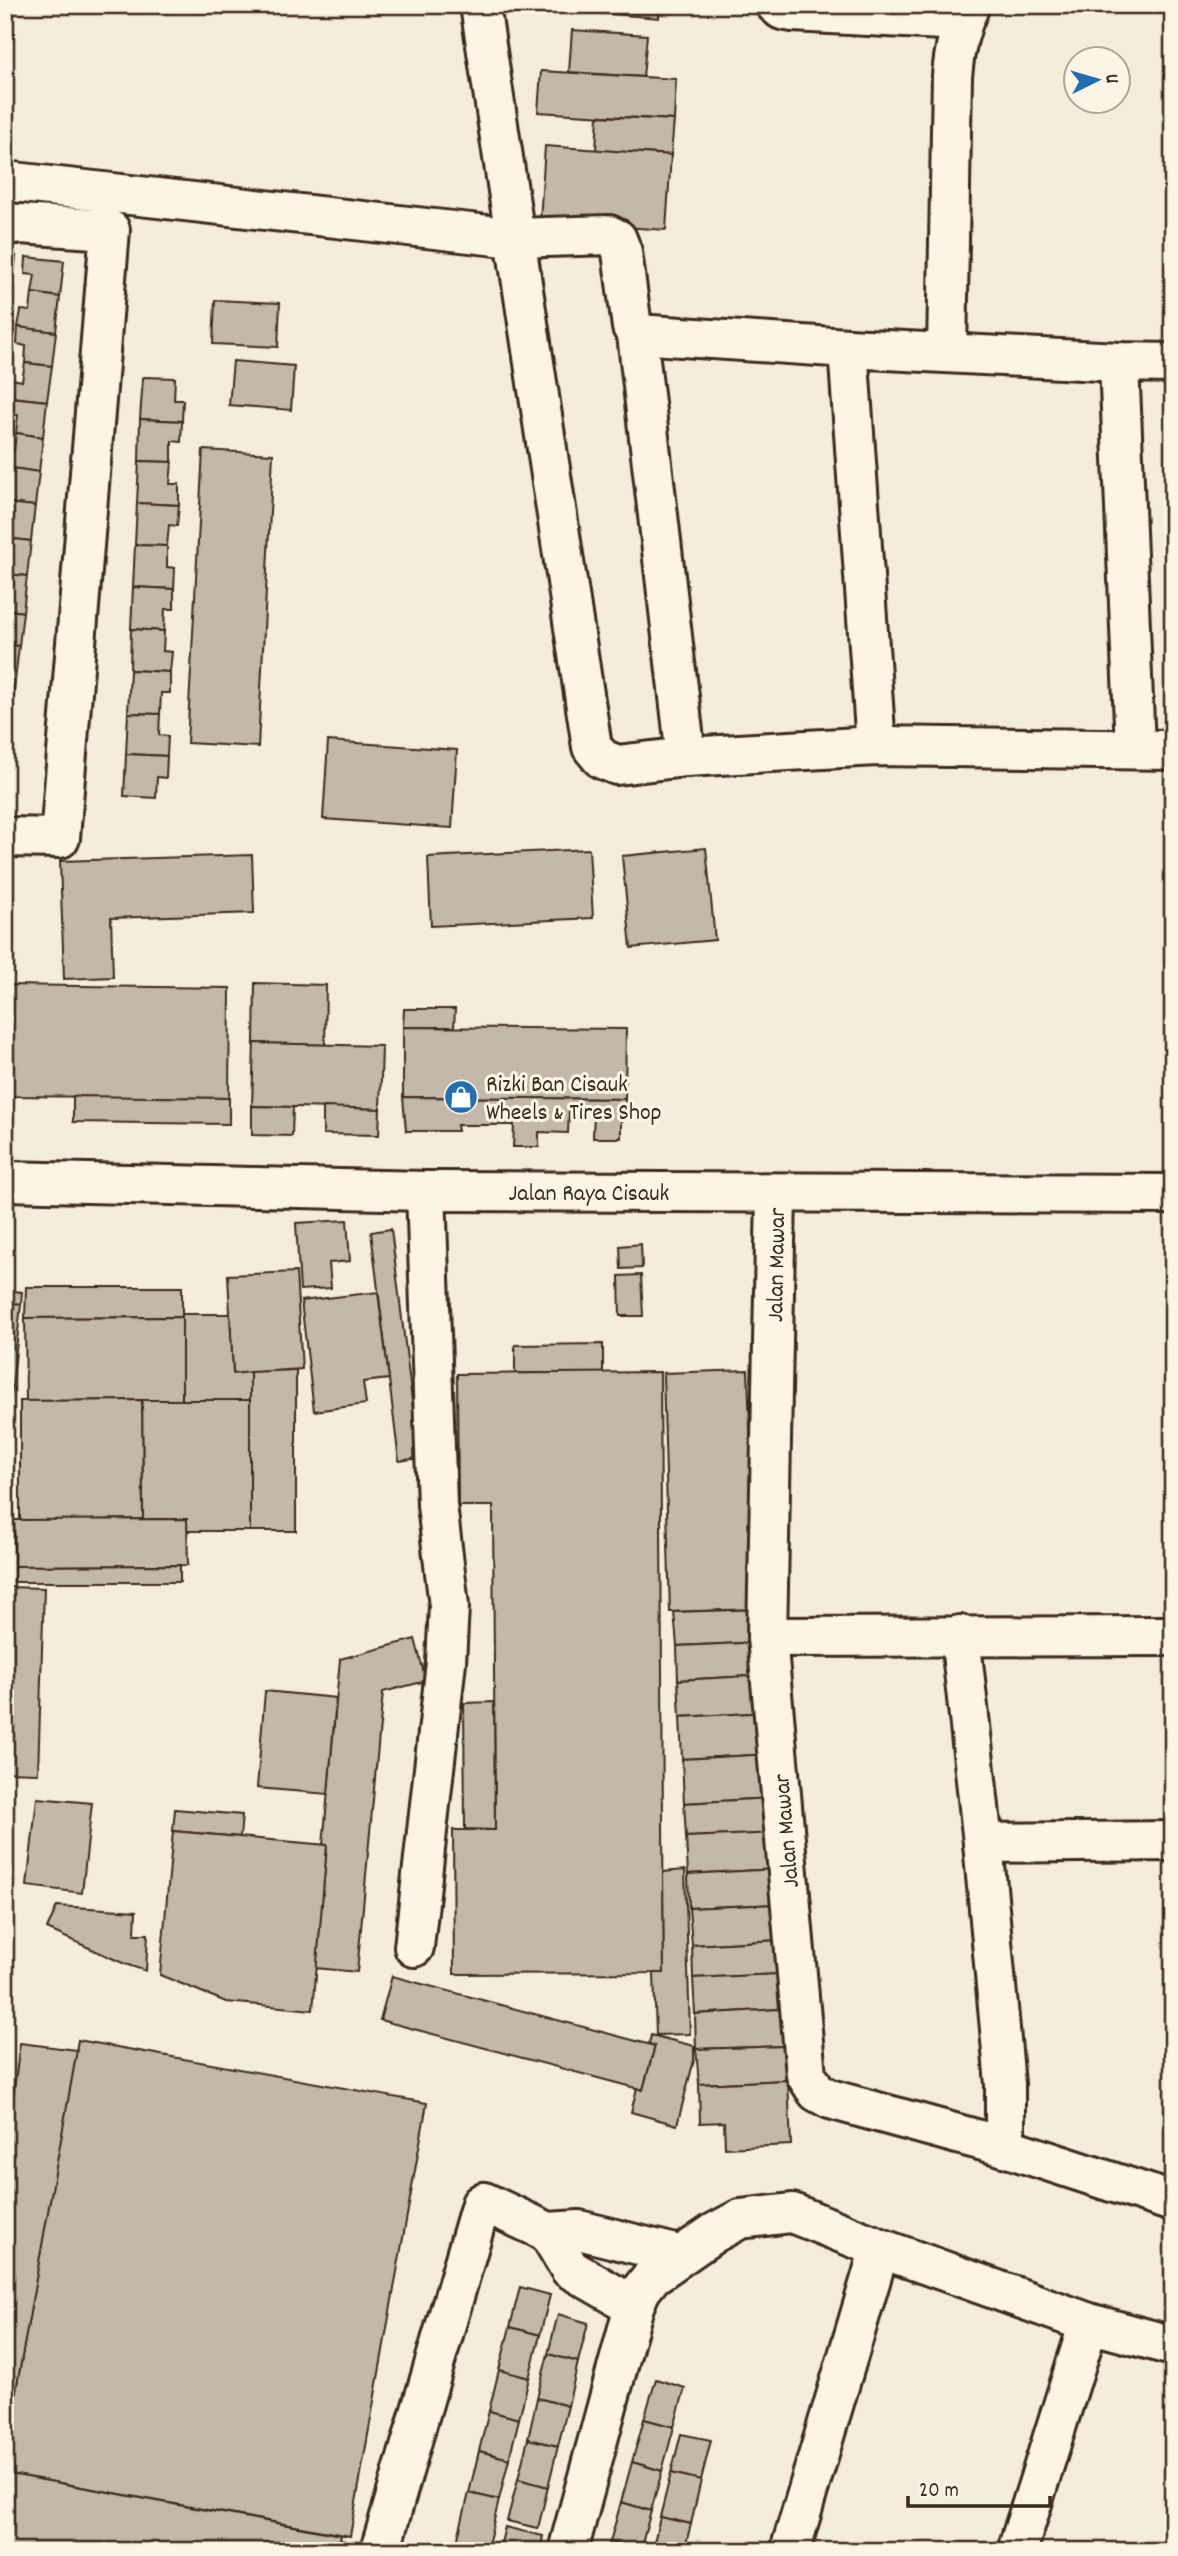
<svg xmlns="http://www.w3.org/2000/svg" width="1178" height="2556" font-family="Dekko,sans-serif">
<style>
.building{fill:#c3b9aa;stroke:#3b2a1e;stroke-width:2}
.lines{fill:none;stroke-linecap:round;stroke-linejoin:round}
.minor-casing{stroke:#3b2a1e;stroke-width:44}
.major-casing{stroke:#3b2a1e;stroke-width:44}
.minor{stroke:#fcf5e5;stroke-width:38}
.major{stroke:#fcf5e5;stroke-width:38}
.labels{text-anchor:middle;stroke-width:6;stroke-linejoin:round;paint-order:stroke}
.poi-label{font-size:24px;fill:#3b2a1e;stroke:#fcf5e5;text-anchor:start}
.street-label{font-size:24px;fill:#3b2a1e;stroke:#fcf5e5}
</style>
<rect width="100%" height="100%" fill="#f4eddd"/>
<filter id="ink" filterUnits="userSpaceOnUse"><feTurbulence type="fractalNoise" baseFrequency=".0143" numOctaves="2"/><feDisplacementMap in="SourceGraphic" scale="14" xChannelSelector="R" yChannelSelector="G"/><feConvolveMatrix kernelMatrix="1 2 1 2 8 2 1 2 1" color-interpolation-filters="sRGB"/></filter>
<g filter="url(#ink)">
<!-- building -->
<g class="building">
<path d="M575,5h85l-1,13 -85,-7z"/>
<path d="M572,30l75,5 -4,42 -74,-5z"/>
<path d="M541,71l135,8 -2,41 -136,-8z"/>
<path d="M598,116l76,4 -3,35 -75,-5z"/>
<path d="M545,146l126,9 -5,75 -126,-9z"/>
<path d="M5,255l11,1 -2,17 -9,-1z"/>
<path d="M26,257l38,4 -4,36 -28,-4 3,-18 -10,-1z"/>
<path d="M32,293l28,4 -4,35 -38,-5 3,-17 9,1z"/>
<path d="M215,300l65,3 -2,44 -65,-3z"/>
<path d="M18,327l38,5 -4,34 -27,-3 1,-17 -9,-2z"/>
<path d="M233,361l61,5 -3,44 -62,-5z"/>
<path d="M25,363l27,3 -5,35 -37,-4 2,-18 10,2z"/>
<path d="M143,377l32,1 -1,22h9l-1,21 -42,-2z"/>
<path d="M10,397l37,4 -4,36 -27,-4 2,-18 -10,-1z"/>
<path d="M140,419l42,2 -1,21 -9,-1v21l-33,-1z"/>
<path d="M16,433l27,4 -4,35 -34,-5v-17h9z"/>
<path d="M203,450l70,4 -15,293 -71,-4z"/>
<path d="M139,461l33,1 -2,22h9v21l-42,-2z"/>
<path d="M5,467l34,5 -4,34 -27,-3 2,-18h-5z"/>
<path d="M8,503l27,3 -4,35 -26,-3z"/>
<path d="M137,503l42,2 -2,21 -8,-1 -2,21 -32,-1z"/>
<path d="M5,538l26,3 -4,35 -22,-2z"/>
<path d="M135,545l32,1v21l8,1 -1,21 -41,-2z"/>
<path d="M5,574l22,2 -4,36 -18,-3z"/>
<path d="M133,587l41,2v20h-9l-1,22 -33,-2z"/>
<path d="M5,609l18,3 -4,34 -14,-1z"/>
<path d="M131,629l33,2 -1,20 9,1 -2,20 -40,-2z"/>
<path d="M5,645l14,1 -4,35 -10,-1z"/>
<path d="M130,670l40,2v21h-9l-1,21 -32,-1z"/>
<path d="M5,680l10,1 -4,35 -6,-1z"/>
<path d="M128,713l32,1 -1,21 9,1 -1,20 -41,-2z"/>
<path d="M5,715l6,1 -4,35h-2z"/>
<path d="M328,741l129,9 -5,78 -129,-9z"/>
<path d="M126,754l41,2 -1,22 -9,-1 -1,21 -32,-2z"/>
<path d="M706,848l9,92 -84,8 -9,-92z"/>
<path d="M589,849l4,69 -162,8 -3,-69z"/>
<path d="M252,855l2,58 -143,5 2,59 -49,2 -4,-118z"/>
<path d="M255,983l71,2 -1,60 -71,-2z"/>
<path d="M5,985l225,3 -1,110 -224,-2z"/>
<path d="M404,1009h51l-1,18h-51z"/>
<path d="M403,1027l223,2 -1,70 -222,-2z"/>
<path d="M254,1043l128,3 -2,63 -128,-3z"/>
<path d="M73,1096l156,2v26l-156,-2z"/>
<path d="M403,1097l222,2v12h-4v27h-28l1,-27h-25l-1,22 -29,-1v15h-26l1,-22h-57l1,6h-52z"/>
<path d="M252,1106l41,1 -1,29 -40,-1z"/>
<path d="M323,1107l57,2 -1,26 -56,-1z"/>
<path d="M347,1220l3,41 -21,2 2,25 -31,2 -4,-67z"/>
<path d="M391,1229l28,229 -20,3 -28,-229z"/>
<path d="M641,1244l1,24 -21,1 -1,-23z"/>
<path d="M296,1272l6,97 -69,5 -5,-99z"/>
<path d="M641,1275l2,41h-23l-1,-40z"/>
<path d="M26,1287h156v30l-157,1z"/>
<path d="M5,1290l17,2 -1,12 -16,-2z"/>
<path d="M378,1292l11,87 -26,3 3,22 -52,7 -13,-110z"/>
<path d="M5,1302l16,2 -9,84 -7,-1z"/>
<path d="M182,1314h48l3,60 17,-2v28h-68z"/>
<path d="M182,1317v83l-156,1 -1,-83z"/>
<path d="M603,1344v29h-88v-28z"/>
<path d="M296,1370v161h-46v-159z"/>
<path d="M748,1370l8,239 -86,3 -7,-239z"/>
<path d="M660,1372l4,601 -210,1 -1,-144h42l-2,-324h-35l-1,-132z"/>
<path d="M5,1387l7,1 -7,60z"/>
<path d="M142,1400h108v131h-63v-12h-44z"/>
<path d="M142,1400l1,119 -123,2v-120z"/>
<path d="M187,1519l1,46 -174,1v-46z"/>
<path d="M180,1565v17h-166v-16z"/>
<path d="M5,1587l39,1 -6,185 -33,-1z"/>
<path d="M764,1609l1,33 -88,4 -3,-34z"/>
<path d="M415,1639l11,42 -43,11 -26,280 -41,-4 11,-123h-4l17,-186z"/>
<path d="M765,1642l3,33 -90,5 -1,-34z"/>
<path d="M768,1675l1,37 -89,5 -2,-37z"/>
<path d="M265,1691l71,7 -8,96 -71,-6z"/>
<path d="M494,1702l1,128 -30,-1 -1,-126z"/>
<path d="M769,1712l2,42 -89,5 -2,-42z"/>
<path d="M771,1754l3,44 -90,5 -2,-44z"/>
<path d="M37,1798l55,5 -10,90 -55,-7z"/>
<path d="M774,1798l1,24 -11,1 1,11 -79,3 -2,-34z"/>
<path d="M175,1809l67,6 -2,22 -67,-6z"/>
<path d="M173,1831l154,14 -14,165 -87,-8 -66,-27z"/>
<path d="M775,1833l3,36 -90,5 -2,-37z"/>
<path d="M778,1869l1,35 -90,4 -1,-34z"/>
<path d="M685,1870l5,164 -34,1 -2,-62h10l-1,-101z"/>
<path d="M779,1904l2,36 -89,5 -3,-37z"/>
<path d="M57,1906l79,5 -1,23h13l-2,37 -21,-7 -78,-35z"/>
<path d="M781,1940l2,34 -90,4 -1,-33z"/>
<path d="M779,1974l1,35 -85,5 -2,-36z"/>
<path d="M392,1976l263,70 -12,44 -263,-70z"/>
<path d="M780,2009l3,37 -87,3 -1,-35z"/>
<path d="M651,2035l43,11v14l-17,65 -46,-13 6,-24 6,2 12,-44 -6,-2z"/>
<path d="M78,2040l349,63 -77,433 -345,-63v-21z"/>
<path d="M20,2043l57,7 -62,346 -10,-1v-236z"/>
<path d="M786,2046l2,34 -89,4 -3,-35z"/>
<path d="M788,2080l3,65 -66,3 -1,-26 -24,1 -1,-39z"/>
<path d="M520,2287l30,8 -10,40 -30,-8z"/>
<path d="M558,2314l30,9 -10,39 -30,-8z"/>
<path d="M510,2327l30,8 -11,43 -30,-8z"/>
<path d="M548,2354l30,8 -10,44 -31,-8z"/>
<path d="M499,2370l30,8 -10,41 -30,-8z"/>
<path d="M656,2379l29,9 -11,39 -30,-8z"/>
<path d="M537,2398l31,8 -10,40 -30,-7z"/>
<path d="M489,2411l30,8 -10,40 -30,-8z"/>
<path d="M644,2419l30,8 -12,44 -30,-9z"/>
<path d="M681,2434l30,6 -10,40 -30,-7z"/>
<path d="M528,2439l30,7 -10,41 -30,-8z"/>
<path d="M479,2451l30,8 -10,41 -30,-7z"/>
<path d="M632,2462l30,9 -11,40 -30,-9z"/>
<path d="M5,2473l336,62 -1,5 6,1 -2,10h-339z"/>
<path d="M671,2473l30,7 -10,44 -31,-7z"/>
<path d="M518,2479l30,8 -10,41 -31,-7z"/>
<path d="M469,2493l30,7 -12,49 -30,-7z"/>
<path d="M621,2502l30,9 -11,40 -30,-9z"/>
<path d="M660,2517l31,7 -7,27h-32z"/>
<path d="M505,2527l38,9 -3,15h-41z"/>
<path d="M457,2542l30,7 -32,2z"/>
<path d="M610,2542l30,9h-33z"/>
</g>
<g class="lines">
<!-- minor casing -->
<g class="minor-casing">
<g id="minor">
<path d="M480,5l112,742 10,12 15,6 69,-8 190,-11 297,4"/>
<path d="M776,5l6,5 11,2 169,9"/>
<path d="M5,181l510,57 94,-3 8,4 5,13 10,75 5,7 49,423"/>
<path d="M5,223l105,7 -50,608 -55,-1"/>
<path d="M637,334l211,14 271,14 54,1"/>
<path d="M848,348l28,398"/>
<path d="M947,353l5,-277c2,-25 7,-48 18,-71"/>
<path d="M1119,362l16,386"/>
<path d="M776,1194l-9,443 39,438 11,17 13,7 175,48 168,55"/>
<path d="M960,1635l23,208 22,241v63"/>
<path d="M767,1637l406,-1"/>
<path d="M983,1843l190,-2"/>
<path d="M414,1947l32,-285 3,-56 -12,-101 -11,-314"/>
<path d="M548,2232l22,37 64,37"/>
<path d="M380,2551l101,-347 3,-2 64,30 31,-2 100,25"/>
<path d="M568,2551l66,-245 7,-16 11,-14 62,-43 26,-14 52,-6 88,35 209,75 84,23"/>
<path d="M790,2551l90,-303"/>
<path d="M1017,2551l72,-228"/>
</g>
</g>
<!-- major casing -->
<g class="major-casing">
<path id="major" d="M5,1181l421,10 747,3"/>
</g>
<!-- minor -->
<use href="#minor" class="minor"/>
<!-- major -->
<use href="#major" class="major"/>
</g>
</g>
<!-- icons -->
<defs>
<g id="shop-disc" transform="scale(1.75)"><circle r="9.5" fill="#1f6fb2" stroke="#fcf5e5"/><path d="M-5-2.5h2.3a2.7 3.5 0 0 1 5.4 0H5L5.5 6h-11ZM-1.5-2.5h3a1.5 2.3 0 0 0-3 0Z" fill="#fff"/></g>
</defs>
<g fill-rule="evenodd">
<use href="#shop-disc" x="461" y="1097"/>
</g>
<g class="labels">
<!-- poi labels -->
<g class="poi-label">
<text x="486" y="1091">Rizki Ban Cisauk<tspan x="486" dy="28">Wheels &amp; Tires Shop</tspan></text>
</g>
<!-- street labels -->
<g class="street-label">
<text x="589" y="1200">Jalan Raya Cisauk</text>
<text transform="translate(775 1265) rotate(-89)" y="8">Jalan Mawar</text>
<text transform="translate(785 1831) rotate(-95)" y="8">Jalan Mawar</text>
</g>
</g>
<!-- margin -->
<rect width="1178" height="2556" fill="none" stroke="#fcf5e5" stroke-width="28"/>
<rect x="14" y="14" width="1150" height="2528" fill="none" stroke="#3b2a1e" stroke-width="2.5" filter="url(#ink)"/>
<!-- north arrow -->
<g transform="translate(1097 80) rotate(85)"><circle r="33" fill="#fcf5e5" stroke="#afa495" stroke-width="2"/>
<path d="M0-5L12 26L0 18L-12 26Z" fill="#1f6fb2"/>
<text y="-10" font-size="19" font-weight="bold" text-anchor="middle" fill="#3b2a1e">U</text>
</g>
<!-- scale -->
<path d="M908 2496v10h142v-10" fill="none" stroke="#3b2a1e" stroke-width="3.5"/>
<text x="919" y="2496" font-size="21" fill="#3b2a1e" stroke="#fcf5e5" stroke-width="5" paint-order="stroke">20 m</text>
</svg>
